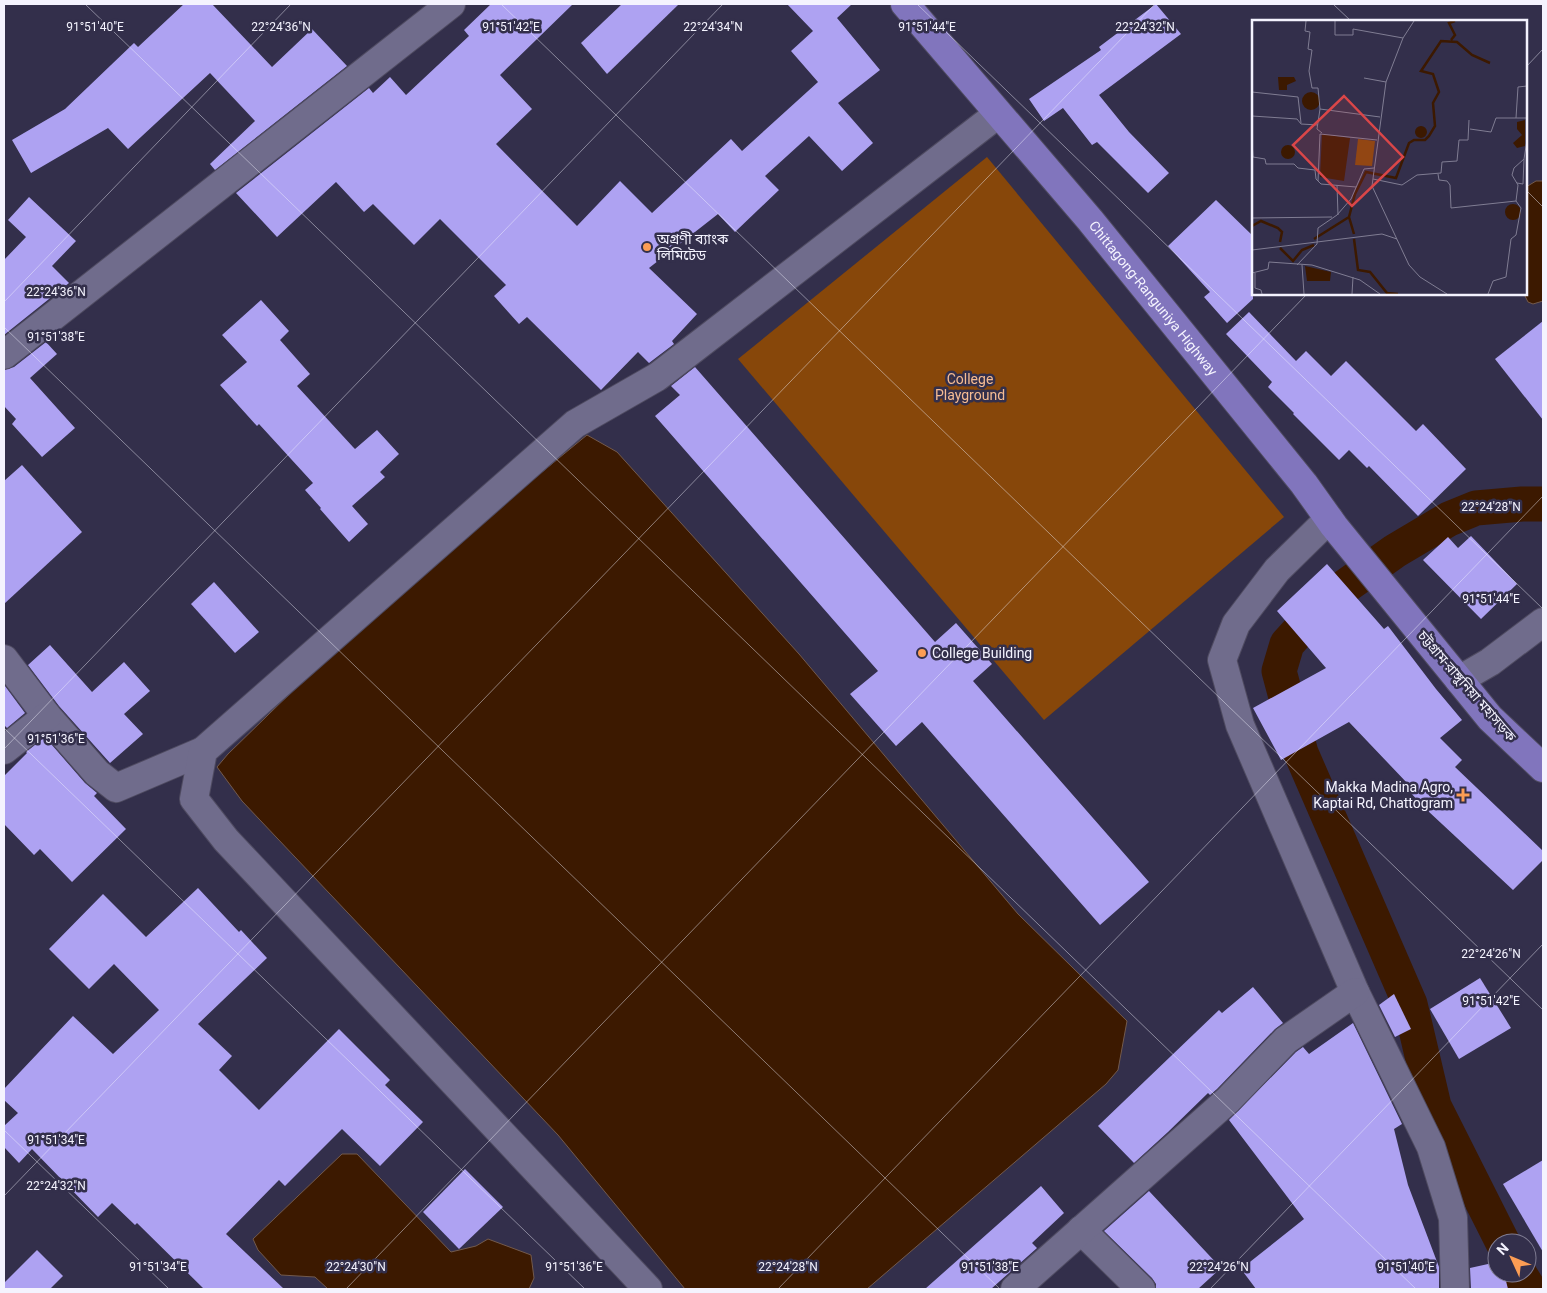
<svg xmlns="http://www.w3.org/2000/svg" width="1547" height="1293" font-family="Roboto,'Noto Sans Bengali',sans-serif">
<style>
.green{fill:#87470a}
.water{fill:#3c1900;stroke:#735a4c}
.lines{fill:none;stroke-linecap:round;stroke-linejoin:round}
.canal{stroke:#3c1900;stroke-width:35}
.building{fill:#aea2f2}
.minor-casing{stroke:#4f4b61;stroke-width:30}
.primary-casing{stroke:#4f4b61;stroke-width:30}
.minor{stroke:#706c8c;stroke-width:28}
.primary{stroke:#8175bd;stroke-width:28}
.ticks{fill:none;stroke:#f4f3fe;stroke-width:1;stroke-opacity:0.45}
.poi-dot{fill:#fc9d54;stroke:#332f4b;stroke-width:2}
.labels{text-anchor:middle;stroke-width:5;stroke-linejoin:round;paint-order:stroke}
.poi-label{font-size:14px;fill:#f4f3fe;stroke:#332f4b;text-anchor:start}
.street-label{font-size:14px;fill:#f4f3fe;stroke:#332f4b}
.park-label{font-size:14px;fill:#f6bc93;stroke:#332f4b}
.inset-river{fill:none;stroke:#3c1900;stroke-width:2.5}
.inset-road{fill:none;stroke:#807d93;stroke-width:1}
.view{fill:#da4648;fill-opacity:0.15;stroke:#da4648;stroke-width:2.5}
.inset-edge{fill:none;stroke:#f4f3fe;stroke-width:2.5}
.ticks-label{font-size:12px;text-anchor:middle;fill:#f4f3fe;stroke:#332f4b;stroke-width:5;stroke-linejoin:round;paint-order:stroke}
</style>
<rect width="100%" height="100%" fill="#332f4b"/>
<!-- green -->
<path class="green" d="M987,157l297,360 -240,203 -306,-361z"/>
<!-- water -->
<g class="water">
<path d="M1536,181h7v120l-10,3 -5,-2 -4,-8h2v-107z"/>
<path d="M587,435l30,17 182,202 219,260 109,107 -9,49 -12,14 -239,205h-182l-127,-154 -316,-334 -25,-34 11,-13 157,-153z"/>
<path d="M342,1154h15l94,98 25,-6 12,-7 43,16 3,23 -5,11h-201l-13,-12 -34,-2 -23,-25 -5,-11z"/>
</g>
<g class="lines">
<!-- canal -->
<g class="canal">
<path d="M1503,1243l-69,-137 -24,-102 -109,-251 -22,-82 8,-27 30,-33 19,-18 59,-42 54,-32 27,-11 46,-4h21"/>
<path d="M1519,1273l10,16"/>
</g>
</g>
<!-- building -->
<g class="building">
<path d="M184,4h28l60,63 40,-38 35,37 -132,104 -5,-6 1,-1 44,-42 -45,-48 -82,76 -20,-21 -77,45 -19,-33 53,-31 69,-66 4,4z"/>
<path d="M491,4h82l-73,71 32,34 -36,35 81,82 43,-45 32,32 79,-74 11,12 76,-69 -27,-31 22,-20 -26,-27h65l-15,14 43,52 -42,33 35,40 -31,28 -33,-35 -44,40 14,14 -44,42 -17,-18 -69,54 48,46 -25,27 2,3 -25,19 -11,-11 -37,38 -74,-73 -8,7 -25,-28 12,-11 -66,-66 -26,26 -41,-41 -9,8 -28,-30 -59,55 -41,-44 133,-105 4,5 17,-16 16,18 63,-59 -5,-6z"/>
<path d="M622,4h57l-72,70 -26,-31z"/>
<path d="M1156,4l25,30 -82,61 30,37 40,41 -21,20 -51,-51 -5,3 -29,-37 -19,13 -15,-22 72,-49 -2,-3z"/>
<path d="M29,197l47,44 -24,25 17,17 -65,52v-75l22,-23 -18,-17z"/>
<path d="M1216,200l37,36v63l-26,24 -23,-26 6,-5 -42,-46z"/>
<path d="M261,300l28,31 -9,9 30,34 -13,12 56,61 2,2 22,-19 22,24 -19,18 5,5 -33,29 16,18 -19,18 -29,-33 1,-1 -16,-18 8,-7 -54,-59 -2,2 -37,-41 27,-23 -25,-27z"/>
<path d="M1249,312l47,49 10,-10 25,25 15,-15 70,70 7,-7 43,45 -48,47 -49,-50 -2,2 -18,-18 -10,10 -46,-46 1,-1 -26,-26 4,-5 -46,-48z"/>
<path d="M1543,321v99l-48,-61z"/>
<path d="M46,342l11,12 -27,24 45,50 -33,29 -30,-33 4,-5 -12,-13v-36l10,-3z"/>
<path d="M695,367l240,275 21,-19 36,41 -19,17 176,201 -49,43 -178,-203 -26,24 -46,-52 28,-23 -223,-255 25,-21 -9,-9z"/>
<path d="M22,465l60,67 -78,72v-123z"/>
<path d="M1471,536l46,48 -36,35 -58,-59 25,-23 10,11z"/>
<path d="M1327,564l57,65 4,-3 48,63 26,31 -22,18 22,22 -7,7 88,84v9l-30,30 -85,-79 -23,-24 3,-3 -59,-62 -68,38 -28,-52 73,-40 -49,-57z"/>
<path d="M214,582l45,50 -24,21 -44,-49z"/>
<path d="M50,645l42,47 32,-30 26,29 -26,23 19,20 -33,29 -51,-57 -31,-41z"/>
<path d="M5,686l20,27 -18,15 -3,-3v-37z"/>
<path d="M45,737l40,46 12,10 -3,3 32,33 -54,53 -32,-33 -6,6 -30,-31v-48l23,-23 -1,-1z"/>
<path d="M198,888l41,44 2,-2 26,28 -69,66 34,32 -13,14 40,40 80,-81 51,51 -5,5 38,37 -43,44 -38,-37 -57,57 -6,-6 -53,54 58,55h-80l-67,-66 -2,2 -23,-22 -14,14 -66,-68 -13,14 -15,-16v-21l14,-13 -14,-13v-11l69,-73 40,38 46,-44 -45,-46 -25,25 -40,-40 54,-55 43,43z"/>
<path d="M1480,978l31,50 -52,31 -29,-50z"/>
<path d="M1253,987l30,36 -8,6 -58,60 -7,6 -2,-2 -40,39 -34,31 -36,-37 121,-116 3,3z"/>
<path d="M1394,994l17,35 -16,8 -16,-32z"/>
<path d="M1353,1023l49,101 -8,5 14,56 31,82v22h-183l-15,-20 63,-50 -75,-99 67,-68 7,-5 6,7z"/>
<path d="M1543,1160v92l-40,-68z"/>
<path d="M465,1169l38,38 -44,42 -36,-37z"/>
<path d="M1041,1186l23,27 -32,30 5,5 -46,41h-66z"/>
<path d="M1149,1191l72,77 -23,21h-42v-5l-4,-6 -48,-47z"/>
<path d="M37,1250l26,26 -13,13h-46v-6z"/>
<path d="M1497,1262v11h7l4,16h-37l-1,-21z"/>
</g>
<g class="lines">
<!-- minor casing -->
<g class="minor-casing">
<g id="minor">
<path d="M4,355l447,-351"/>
<path d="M1329,519l-52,51 -41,54 -14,36 18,65 115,267 76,155 22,71 2,71"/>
<path d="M4,659l43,57 50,57 19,15 87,-37"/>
<path d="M1459,680l31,-18 53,-40"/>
<path d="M4,750l43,-34"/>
<path d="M1081,1230l60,59"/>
<path d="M648,1289l-422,-449 -32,-41 9,-48 372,-327 82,-47 341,-263"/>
<path d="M1015,1289l213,-189 58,-60 69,-48"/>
</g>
</g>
<!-- primary casing -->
<g class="primary-casing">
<g id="primary">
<path id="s1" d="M905,4l185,216 214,264 30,42 156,192 53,50"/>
</g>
</g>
<!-- minor -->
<use href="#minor" class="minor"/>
<!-- primary -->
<use href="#primary" class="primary"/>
</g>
<!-- ticks -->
<path class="ticks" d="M85,4l1331,1285M501,4l1042,1006M917,4l626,605M1333,4l18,17M1526,67l17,-18M1526,190l17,17M4,302l287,-298M4,327l996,962M4,728l581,561M4,749l719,-745M4,1130l165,159M4,1196l1151,-1192M346,1289l961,-995M778,1289l765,-793M1210,1289l333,-345"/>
<!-- markers -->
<g class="poi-dot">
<circle cx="647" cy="247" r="5"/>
<circle cx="922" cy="653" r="5"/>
<path d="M1460.5 787.5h5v5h5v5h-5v5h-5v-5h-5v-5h5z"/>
</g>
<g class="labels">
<!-- poi labels -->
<g class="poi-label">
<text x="657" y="244">অগ্রণী ব্যাংক<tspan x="657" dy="16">লিমিটেড</tspan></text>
<text x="932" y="658">College Building</text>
<text x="1453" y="792" text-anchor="end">Makka Madina Agro,<tspan x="1453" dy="16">Kaptai Rd, Chattogram</tspan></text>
</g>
<!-- street labels -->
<g class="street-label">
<text dy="5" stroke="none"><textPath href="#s1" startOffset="385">Chittagong-Ranguniya Highway</textPath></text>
<text transform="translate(1467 686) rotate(49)" y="5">চট্টগ্রাম-রাঙ্গুনিয়া মহাসড়ক</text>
</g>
<!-- park labels -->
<g class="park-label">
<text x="970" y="384">College<tspan x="970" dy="16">Playground</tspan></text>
</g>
</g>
<!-- overview -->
<g transform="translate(1252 20)">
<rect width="275" height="275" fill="#332f4b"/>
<path d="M106,119l17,2 -3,25 -17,-1z" fill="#87470a"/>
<path d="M26,57h16l2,4 -9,4v5h-8zM50 81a9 9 0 1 1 18 0a9 9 0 1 1-18 0ZM273,100v26l-8,2 -4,-5 9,-8 -5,-6v-7zM163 112a6 6 0 1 1 12 0a6 6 0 1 1-12 0ZM70,114l28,4 -6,43 -24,-4zM29 132a7 7 0 1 1 14 0a7 7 0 1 1-14 0ZM253 192a8 8 0 1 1 16 0a8 8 0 1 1-16 0ZM53,246l26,6 -1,9h-23z" fill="#3c1900"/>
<path class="inset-river" d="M199,20l4,-5 -6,-12 6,-2M97,197l5,17M0,206l9,-5 17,7 4,4 -2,10M62,219l35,-22 6,-23 11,-22 30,6 13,-35 5,-3h11l4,-4 6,-10 -2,-23 6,-11 -6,-18 -12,-3 20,-30 16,1 15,13 18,8M102,219l4,31 12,2 17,21 11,1M28,228l13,13 9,-11 12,-5"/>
<path class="inset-road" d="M54,1l-1,10 5,1 -2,17 4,1 -3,21 3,17h6l2,21M83,1v14h18v-6l50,9M162,1l-11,17 -17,44 -14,104 37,79 11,12 27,17M112,58l22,4M0,72l46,5 3,26M0,96l45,3 4,5 17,1M264,98l2,-31 9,-1M218,109l21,3 5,-14h31M70,113l-5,-4 3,-20 60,8M0,121l1,16 12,2 1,5h28l4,4 17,2 1,9 5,5 35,3M186,154l1,6 8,1 3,4 1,23 65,-7M121,159l29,6 15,-10 24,-2 1,-11 15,-1 2,-21h9l1,-20M66,161l2,-47 57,6M265,163l6,1 1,-25M85,165l1,30M0,198l80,-1M0,230l130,-16 15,5M45,245l20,-21 1,-16 19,-13 14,-16 13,-30 10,-1M50,245l2,29M0,253l16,-4 1,-7 43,3 48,15 20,14M3,253v15l6,2 1,4M100,274l1,-17M236,274l5,-13 13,-4 5,-38 5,-4 5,-27 -5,-7 2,-16 -6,-10 2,-7 10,-9 3,-19"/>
<path class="view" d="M92,76l59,61 -51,49 -59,-61z"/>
<rect width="275" height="275" class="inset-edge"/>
</g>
<g class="ticks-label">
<text x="95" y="31">91°51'40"E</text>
<text x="511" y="31">91°51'42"E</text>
<text x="927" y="31">91°51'44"E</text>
<text x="281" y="31">22°24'36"N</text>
<text x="713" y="31">22°24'34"N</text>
<text x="1145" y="31">22°24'32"N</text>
<text x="56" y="296">22°24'36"N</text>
<text x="56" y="341">91°51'38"E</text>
<text x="1491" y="511">22°24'28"N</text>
<text x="1491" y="603">91°51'44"E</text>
<text x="56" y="743">91°51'36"E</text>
<text x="1491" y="958">22°24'26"N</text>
<text x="1491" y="1005">91°51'42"E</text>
<text x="56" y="1144">91°51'34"E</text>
<text x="56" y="1190">22°24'32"N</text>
<text x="356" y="1271">22°24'30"N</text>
<text x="788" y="1271">22°24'28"N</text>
<text x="1219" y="1271">22°24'26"N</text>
<text x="158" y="1271">91°51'34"E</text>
<text x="574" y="1271">91°51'36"E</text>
<text x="990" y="1271">91°51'38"E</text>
<text x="1406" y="1271">91°51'40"E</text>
</g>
<!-- border -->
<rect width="1547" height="1293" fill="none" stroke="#f4f3fe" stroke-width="10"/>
<!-- north arrow -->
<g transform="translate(1512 1258) rotate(314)"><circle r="24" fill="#332f4b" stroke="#807d93"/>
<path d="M0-4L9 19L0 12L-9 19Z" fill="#fc9d54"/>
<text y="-8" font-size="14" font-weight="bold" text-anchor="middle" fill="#f4f3fe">N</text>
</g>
</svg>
